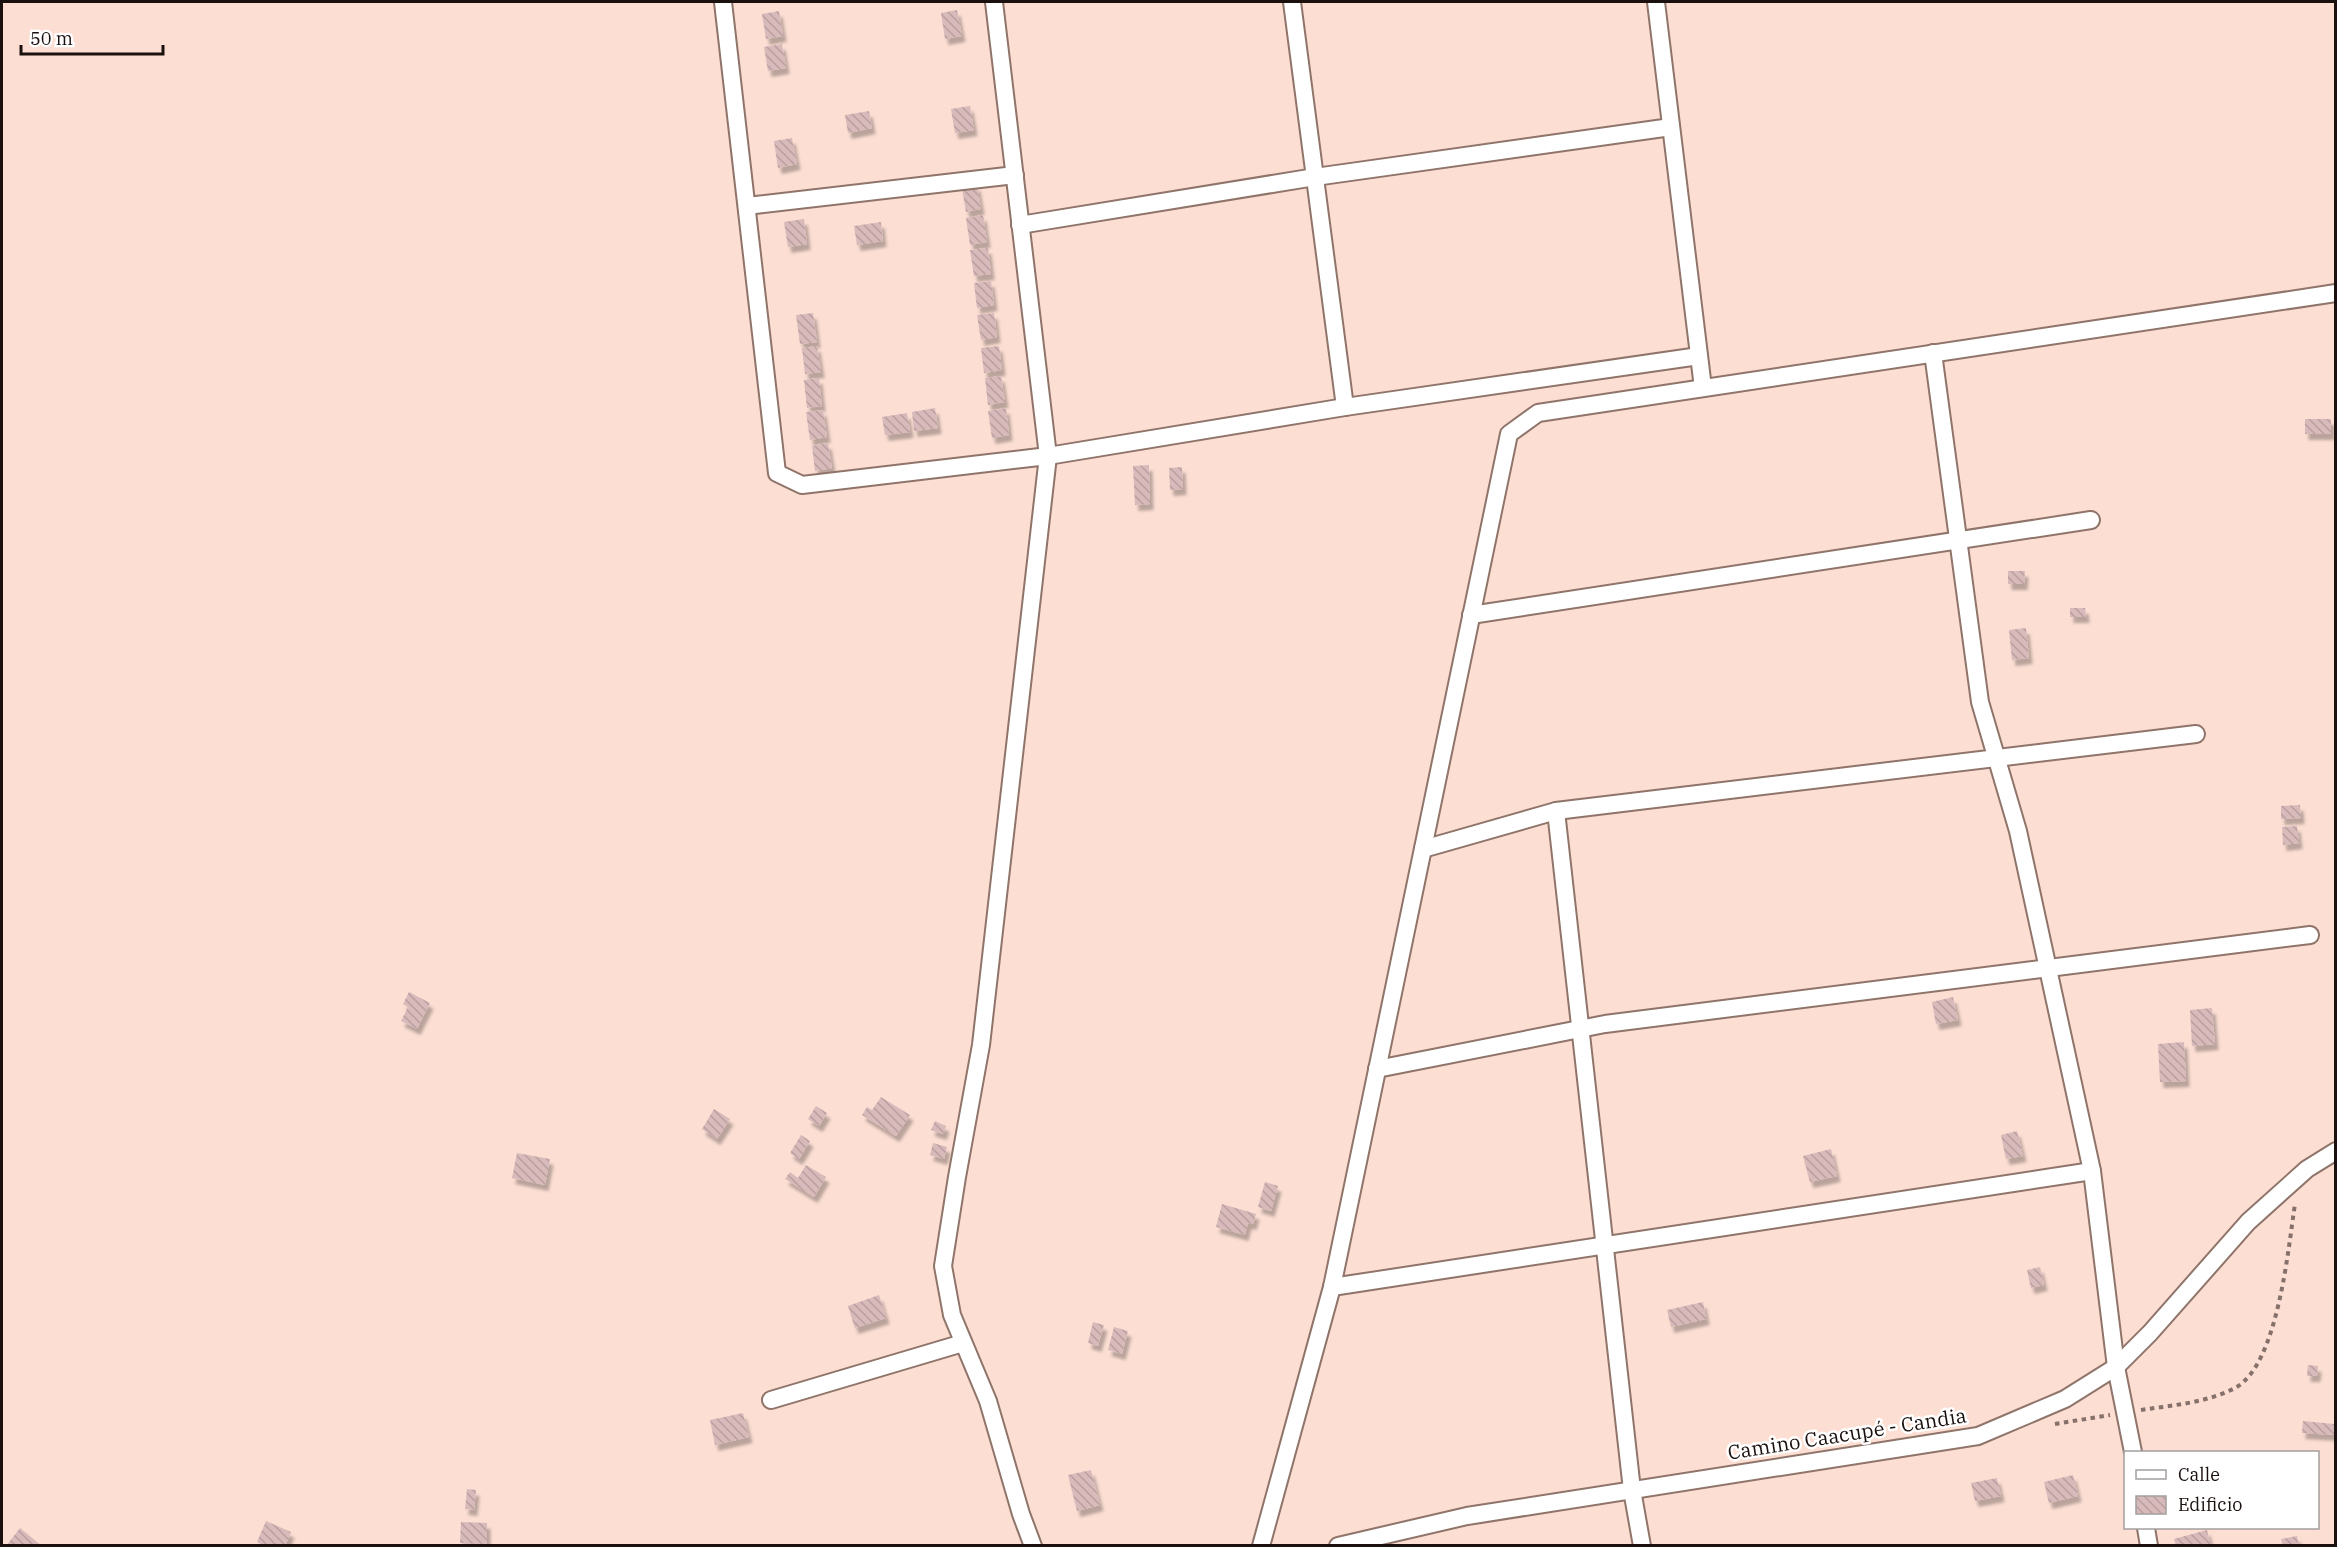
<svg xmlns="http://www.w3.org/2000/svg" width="2337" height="1547" font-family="'IBM Plex Serif',serif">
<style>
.building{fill:url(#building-back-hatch);filter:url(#shadow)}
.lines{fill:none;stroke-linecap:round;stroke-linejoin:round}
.street-casing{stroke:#8f746a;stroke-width:20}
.path{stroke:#85716a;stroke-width:4;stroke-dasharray:4.5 4.5;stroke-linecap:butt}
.street{stroke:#fff;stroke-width:16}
.labels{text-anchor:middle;stroke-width:5;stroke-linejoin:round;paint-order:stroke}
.street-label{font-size:20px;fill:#1a100d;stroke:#fff}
</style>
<defs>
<pattern id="building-back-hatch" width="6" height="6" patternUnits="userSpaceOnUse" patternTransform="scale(1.5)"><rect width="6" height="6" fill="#d9babb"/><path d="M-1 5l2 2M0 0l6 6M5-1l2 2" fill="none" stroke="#ba9fa0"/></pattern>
<filter id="shadow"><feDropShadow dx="3.5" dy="6" stdDeviation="1.5" flood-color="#0004"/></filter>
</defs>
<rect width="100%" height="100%" fill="#fcded3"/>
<!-- building -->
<g class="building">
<path d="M957,10l5,26 -17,3 -4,-26z"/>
<path d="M779,11l4,25 -17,3 -4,-25z"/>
<path d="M782,44l4,24 -18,3 -4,-24z"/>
<path d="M970,106l4,24 -19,3 -4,-24z"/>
<path d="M869,111l3,17 -24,5 -3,-18z"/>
<path d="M792,138l5,26 -19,4 -4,-27z"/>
<path d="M977,185l4,24 -15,3 -4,-24z"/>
<path d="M983,215l4,27 -17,3 -4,-27z"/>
<path d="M804,219l3,25 -19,3 -4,-25z"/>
<path d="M881,222l2,19 -26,4 -3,-19z"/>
<path d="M988,248l3,26 -17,2 -4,-26z"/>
<path d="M991,281l3,24 -17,3 -3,-25z"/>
<path d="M813,313l4,29 -17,2 -4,-29z"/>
<path d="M994,313l3,24 -16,3 -4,-25z"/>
<path d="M817,346l4,26 -16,2 -3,-26z"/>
<path d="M999,346l3,24 -18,3 -3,-25z"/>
<path d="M1001,376l4,26 -17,3 -3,-27z"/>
<path d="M819,378l3,28 -15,2 -3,-28z"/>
<path d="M935,408l3,20 -24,3 -2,-19z"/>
<path d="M1006,408l3,27 -17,3 -4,-27z"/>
<path d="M823,410l4,27 -17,3 -4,-28z"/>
<path d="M907,413l3,19 -25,3 -3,-18z"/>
<rect x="2305" y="419" width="26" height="15"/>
<path d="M828,443l4,25 -17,3 -3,-25z"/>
<path d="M1149,465l1,39 -15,1 -2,-39z"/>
<path d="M1182,467l1,22 -13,1 -1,-22z"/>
<path d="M2008,571h17l-1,13h-16z"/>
<path d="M2070,608h15l1,9h-16z"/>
<path d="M2026,628l3,30 -17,2 -3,-30z"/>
<path d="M2300,805l1,13 -20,1v-13z"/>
<path d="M2297,826l2,17 -16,2 -1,-18z"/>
<path d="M409,992l21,11 -13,26 -16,-8 7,-14 -5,-3z"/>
<path d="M1953,997l5,23 -22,4 -4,-22z"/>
<path d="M2212,1008l3,36 -23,2 -2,-36z"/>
<path d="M2184,1042l2,39 -26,1 -2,-38z"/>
<path d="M881,1097l29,18 -14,21 -34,-21 5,-8 5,3z"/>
<path d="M816,1106l11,7 -8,13 -11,-7z"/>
<path d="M714,1109l16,10 -13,20 -15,-10z"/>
<path d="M935,1121l11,5 -3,8 -12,-4z"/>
<path d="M2017,1131l6,25 -17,3 -5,-24z"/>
<path d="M801,1135l9,6 -11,18 -9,-6z"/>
<path d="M933,1143l14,4 -3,12 -14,-4z"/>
<path d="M1831,1149l6,27 -27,6 -7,-26z"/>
<path d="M517,1153l33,6 -5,26 -33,-7z"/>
<path d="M806,1165l20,12 -12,20 -29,-18 5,-7 8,6z"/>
<path d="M1265,1182l13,4 -7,25 -13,-4z"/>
<path d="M1222,1204l34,10 -3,10 -5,-1 -3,12 -29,-8z"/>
<path d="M2040,1267l4,18 -13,3 -4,-18z"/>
<path d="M879,1295l7,23 -31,10 -7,-22z"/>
<path d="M1703,1302l3,17 -35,8 -4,-17z"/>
<path d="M1093,1322l11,3 -6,21 -10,-3z"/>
<path d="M1114,1327l14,4 -6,23 -14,-4z"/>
<path d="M2308,1365l10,1 -1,10h-10z"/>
<path d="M743,1413l6,24 -34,8 -5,-25z"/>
<path d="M2303,1421l31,3v11l-32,-2z"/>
<path d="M1091,1470l9,35 -23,6 -9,-36z"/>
<path d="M2073,1475l5,21 -29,7 -5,-21z"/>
<path d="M1997,1478l4,18 -26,5 -4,-18z"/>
<path d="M467,1489l9,1 -2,20 -9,-1z"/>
<path d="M266,1521l25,11 -6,14h-21l-7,-4z"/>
<path d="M461,1522l26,1v21l-27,-1z"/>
<path d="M20,1528l22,18h-36z"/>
<path d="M2207,1530l4,16h-35l-2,-7z"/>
<path d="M2297,1536l2,10h-16l-2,-7z"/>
</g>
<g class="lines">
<!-- street casing -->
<g class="street-casing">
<g id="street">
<path d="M723,2l54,471 25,12 246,-29 297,-49 354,-51"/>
<path d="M994,2l54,454 -67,589 -24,132 -14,89 9,49 36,86 33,113 12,32"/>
<path d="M1292,2l53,405"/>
<path d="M1656,2l47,386"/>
<path d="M747,206l268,-31"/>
<path d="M1020,225l295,-48 356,-50"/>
<path d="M1933,353l47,349 38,129 74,340 24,196 17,85"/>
<path d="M1471,615l620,-95"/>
<path d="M1556,811l76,679 10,56"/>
<path d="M1423,849l133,-38 640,-77"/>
<path d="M1377,1069l228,-45 705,-89"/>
<path d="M1332,1287l760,-116"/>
<path d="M771,1400l192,-57"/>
<path d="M2146,1528l3,18"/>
<path d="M1261,1546l71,-259 177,-853 29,-21 798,-120"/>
<path d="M1338,1546l129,-30 511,-80 87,-37 51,-32 34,-34 98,-111 59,-53 29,-18"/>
</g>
</g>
<!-- path -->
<g class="path">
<path d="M2141,1410c32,-5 65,-7 94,-22 43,-23 53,-139 60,-184"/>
<path d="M2055,1424l55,-9"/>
</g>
<!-- street -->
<use href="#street" class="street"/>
</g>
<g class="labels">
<!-- street labels -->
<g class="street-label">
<text transform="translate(1847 1434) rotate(-9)" y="7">Camino Caacupé - Candia</text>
</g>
</g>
<!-- border -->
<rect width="2337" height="1547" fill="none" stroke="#1a100d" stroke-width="6"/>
<!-- legend -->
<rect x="2124" y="1451" width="195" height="78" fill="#ffffff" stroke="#a39f9e" stroke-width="1.5"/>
<rect x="2136" y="1470" width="30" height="9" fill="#ffffff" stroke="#a39f9e" stroke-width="1.5"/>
<text x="2178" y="1481" font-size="18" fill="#1a100d">Calle</text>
<rect x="2136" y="1496" width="30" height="18" fill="url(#building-back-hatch)" stroke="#a39f9e" stroke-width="1.5"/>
<text x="2178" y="1511" font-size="18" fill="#1a100d">Edificio</text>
<!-- scale -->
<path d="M21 45v9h142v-9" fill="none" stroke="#1a100d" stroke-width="3"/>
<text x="30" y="45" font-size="18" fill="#1a100d" stroke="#ffffff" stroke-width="4.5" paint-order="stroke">50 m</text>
</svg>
